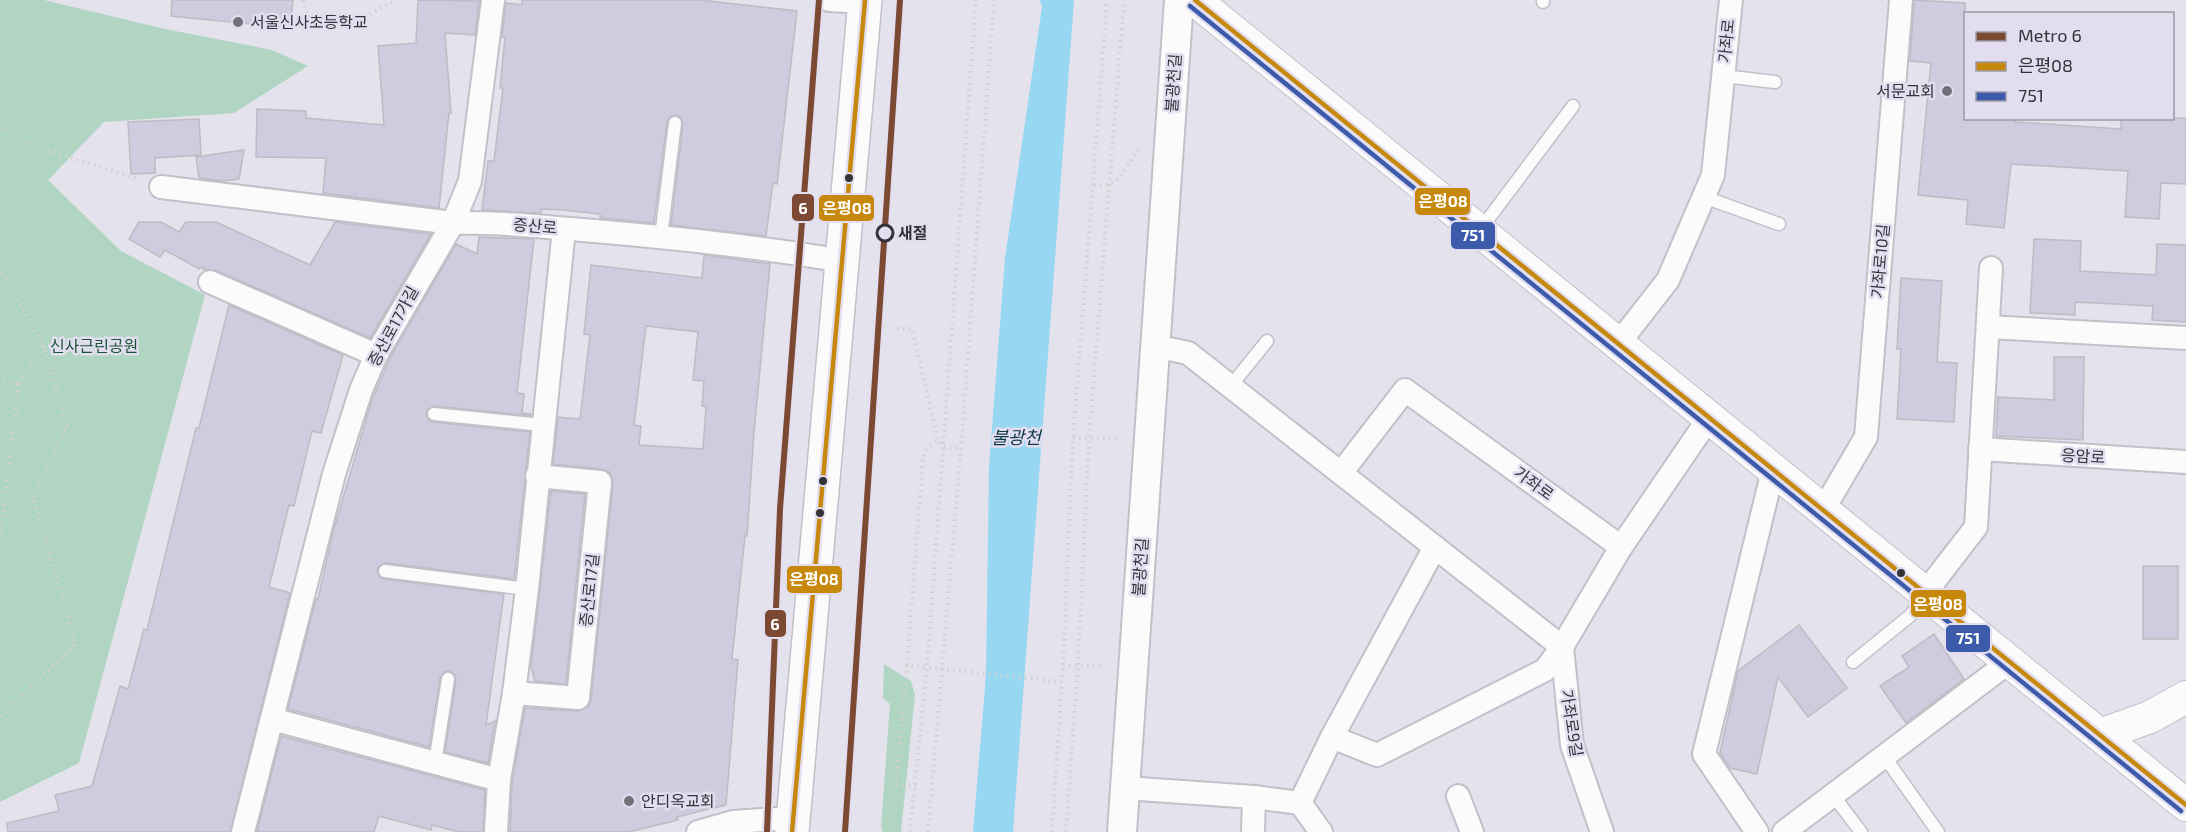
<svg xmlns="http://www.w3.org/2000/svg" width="2186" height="832" font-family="'Exo 2','Noto Sans KR',sans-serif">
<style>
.green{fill:#b1d5c3}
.water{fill:#97d7f2}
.building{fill:#d0cbde;stroke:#bdbbc3;stroke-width:1.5;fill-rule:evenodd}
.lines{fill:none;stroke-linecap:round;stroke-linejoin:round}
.service-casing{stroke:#c2c0c8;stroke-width:15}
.minor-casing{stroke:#c2c0c8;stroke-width:26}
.tertiary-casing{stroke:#c2c0c8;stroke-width:32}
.secondary-casing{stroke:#c2c0c8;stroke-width:34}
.primary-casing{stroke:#c2c0c8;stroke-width:36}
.path{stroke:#d1d1d3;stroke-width:4;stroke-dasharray:1.5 4.5;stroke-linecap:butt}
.service{stroke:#fbfbfc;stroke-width:12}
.minor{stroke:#fbfbfc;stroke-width:22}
.tertiary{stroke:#fbfbfc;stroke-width:28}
.secondary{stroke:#fbfbfc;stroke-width:32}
.primary{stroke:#fbfbfc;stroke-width:33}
.bus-1-casing{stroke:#e2def0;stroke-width:9}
.bus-2-casing{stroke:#e2def0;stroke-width:9}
.bus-1{stroke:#c6890e;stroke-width:4.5}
.bus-2{stroke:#3d5bab;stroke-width:4.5}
.metro-1-casing{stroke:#e2def0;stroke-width:10}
.metro-1{stroke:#7c4932;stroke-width:6}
.poi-dot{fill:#727078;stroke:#e2def0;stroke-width:2}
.bus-dot{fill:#35333a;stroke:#e2def0;stroke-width:2}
.stop-dot{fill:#e2def0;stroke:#35333a;stroke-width:3}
.labels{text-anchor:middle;stroke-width:5;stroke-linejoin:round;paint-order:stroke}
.poi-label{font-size:16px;fill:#35333a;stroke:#e2def0;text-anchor:start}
.street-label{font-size:16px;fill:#35333a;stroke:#e2def0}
.stop-label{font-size:16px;font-weight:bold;fill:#35333a;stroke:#e2def0;text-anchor:start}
.park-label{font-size:16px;fill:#1a5436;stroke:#e2def0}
.water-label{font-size:18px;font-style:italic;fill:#0e3948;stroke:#e2def0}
.line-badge{stroke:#e2def0;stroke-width:2}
.badge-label{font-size:16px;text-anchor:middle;font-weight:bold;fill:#fff}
</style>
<rect width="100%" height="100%" fill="#e4e2ec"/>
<!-- green -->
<g class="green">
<path d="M0,0h44l121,29 107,21 36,16 -74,47 -130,9 -56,58 73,71 84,44 -126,468 -79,39z"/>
<path d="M884,664l27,17 4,14 -14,137h-18l-2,-5 9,-123 -7,-6z"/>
</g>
<!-- water -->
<path class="water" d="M1040,0h34l-61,832h-40l13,-157 3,-208 16,-209 37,-251z"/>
<!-- building -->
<g class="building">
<path d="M172,0h121l-3,28 -119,-12z"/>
<path d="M418,0l61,1 -4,34 -30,-2 6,80h-2l-10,95 -116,-15 3,-35 -70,-1 1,-48 49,2v7l78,7 -6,-79 38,-3z"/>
<path d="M522,0h178l97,11 -20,173 -4,-1 -7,53 -95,-11 12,-101 -3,-7 -5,-2 -6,3 -2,4 -13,101 -54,-5v-4l-36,-4 -23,-1v4h-4l-55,-3 6,-49h6l9,-73h-3l5,-51h-3l4,-34 16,2z"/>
<path d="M1914,0l51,3v115h50v4l106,7v-11h65v66l-25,-1 -2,36 -34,-2 3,-46 -117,-7 -7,64 -38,-4 2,-24 -50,-5 13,-132 -21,-2z"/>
<path d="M199,119l2,36 -46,3v15l-24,1 -3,-52z"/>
<path d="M244,150l-5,29 -16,2 -24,-3 -3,-21z"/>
<path d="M139,222h22l18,10 7,-10h30l94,43 25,-43 96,12 -61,104 -155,-68h-9l-6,-3 -1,2 -34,-19 -5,7 -31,-18z"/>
<path d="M479,237l55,2 -17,154 7,1 -2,19 9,1v2l-96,-10 -7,3 -2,5 3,6 4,2 97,10 -16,147 -128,-16 -7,3 -2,5 3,6 4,2 120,15 -18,131 9,-4 -7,42 -43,-11 11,-72 -1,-5 -5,-4 -6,1 -4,6 -11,69 -141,-38 28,-110h2l15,-67 39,-132 19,-44 65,-112 21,10z"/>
<path d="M2034,239l47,2 -1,30 76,4 1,-31 29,1v77l-34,-2 1,-14 -78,-4v13l-45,-2z"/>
<path d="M704,255l66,9 -16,168 -7,104h-2l-13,123 6,1 -12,145 -49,12 1,3 -49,12h-119l2,-50 13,-74 53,3 11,-5 2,-7 22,-216 -1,-6 -4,-6 -7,-2 -48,-5 5,-47 22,2 10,-84 -6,-1 7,-69 111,13zM646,326l52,6 -5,48 11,1 -2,25 4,1 -3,42 -64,-4 2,-19 -7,-1z"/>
<path d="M1901,278l41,3 -5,81 20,1 -3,59 -57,-3 4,-70h-4z"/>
<path d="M229,305l114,50 -22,78 -9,-2 -18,75 -5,-1 -20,82 21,6 -60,239h-222l-1,-9 52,-12 -4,-16 37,-9 28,-100 8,3 16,-60 3,1 49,-202h3z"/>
<path d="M2054,357h30l-1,83 -87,-4 2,-39 56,3z"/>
<path d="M551,491l34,3 -19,190 -31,-3 -4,-14z"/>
<rect x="2143" y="566" width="35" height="73"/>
<path d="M1799,625l48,63 -39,29 -30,-40 -21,97 -27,-6 -10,-15 18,-82z"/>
<path d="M1934,634l30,45 -58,44 -26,-37 29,-19 -7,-11z"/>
<path d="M281,736l204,54 -2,42h-24l-27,-7 -1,5 -52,-14 -5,16h-117z"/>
</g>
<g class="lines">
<!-- service casing -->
<g class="service-casing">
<g id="service">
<path d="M1543,2v-2"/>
<path d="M1723,76l52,6"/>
<path d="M1704,197l75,27"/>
<path d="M1480,230l93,-124"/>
<path d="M661,237l14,-114"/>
<path d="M1230,387l37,-46"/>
<path d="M434,414l108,11"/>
<path d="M385,571l142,18"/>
<path d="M1853,662l58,-47 14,-22"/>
<path d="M1884,756l54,76"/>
<path d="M435,763l13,-84"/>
<path d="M1833,795l28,37"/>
</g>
</g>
<!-- minor casing -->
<g class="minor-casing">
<g id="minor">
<path d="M829,0l36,2"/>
<path d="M161,187l292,36c47,-1 94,4 141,8 83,7 166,16 249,30"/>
<path d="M210,282l166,73"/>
<path d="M1988,327l198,11"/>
<path d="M1618,344l50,-64 45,-105 18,-175"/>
<path d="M1155,346l33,7 374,294"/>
<path d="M1980,449l206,13"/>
<path d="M1341,473l64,-83 216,157"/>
<path d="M1823,510l43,-73 35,-437"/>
<path d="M1925,593l51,-66 15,-259"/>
<path d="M1562,647l10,98 30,87"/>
<path d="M514,693l64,5 22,-216 -63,-6"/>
<path d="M272,719l227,61"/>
<path d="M1332,737l45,18 168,-85 17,-23 59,-100 88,-129"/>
<path d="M1125,788l129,9 46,6"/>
<path d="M1458,796l14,36"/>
<path d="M1300,803l32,-66 103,-190"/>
<path d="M1300,803l21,29"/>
<path d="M243,832l91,-358 27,-84 15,-35 77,-132 17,-42 23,-181"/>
<path d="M496,832l3,-52 15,-87 13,-104 37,-360"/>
<path d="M698,832l35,-10 59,-4"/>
<path d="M1253,832l1,-35"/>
<path d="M1757,832l-53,-78 69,-284"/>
<path d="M1784,832l225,-170"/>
</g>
</g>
<!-- tertiary casing -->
<g class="tertiary-casing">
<path id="tertiary" d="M1122,832l57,-832"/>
</g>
<!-- secondary casing -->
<g class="secondary-casing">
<g id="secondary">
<path d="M1195,0l991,805"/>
<path d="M2100,735l50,-18 36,-20"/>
</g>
</g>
<!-- primary casing -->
<g class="primary-casing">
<path id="primary" d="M792,832l73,-832"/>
</g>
<!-- path -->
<g class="path">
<path d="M303,0l6,20 42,4 45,-24"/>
<path d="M0,127l33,19 105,33"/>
<path d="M1094,185h15l7,-4 23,-31"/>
<path d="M0,267l43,78 -24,40 -19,-6"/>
<path d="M897,328l15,1 26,111 6,7 17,1"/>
<path d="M1073,438l48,1"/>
<path d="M0,541l19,-156"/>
<path d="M907,665l16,-208 4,-8 11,-9"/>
<path d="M1063,665l42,2"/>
<path d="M0,716l76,-72 -43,-147 34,-71 -24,-81"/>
<path d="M916,786l-20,-2 11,-119 154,17"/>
<path d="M910,832l17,-165 49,-667"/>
<path d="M928,832l33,-384 33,-448"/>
<path d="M1052,832l11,-167 10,-227 34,-438"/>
<path d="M1066,832l12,-167 11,-226 35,-439"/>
</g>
<!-- service -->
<use href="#service" class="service"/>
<!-- minor -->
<use href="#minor" class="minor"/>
<!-- tertiary -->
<use href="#tertiary" class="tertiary"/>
<!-- secondary -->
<use href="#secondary" class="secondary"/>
<!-- primary -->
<use href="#primary" class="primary"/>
<!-- bus-1 casing -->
<g class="bus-1-casing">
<g id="bus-1">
<path d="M1195,0l991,805"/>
<path d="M792,832l73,-832"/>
</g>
</g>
<!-- bus-2 casing -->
<g class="bus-2-casing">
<path id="bus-2" d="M1190,6l991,805"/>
</g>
<!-- bus-1 -->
<use href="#bus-1" class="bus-1"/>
<!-- bus-2 -->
<use href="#bus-2" class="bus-2"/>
<!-- metro-1 casing -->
<g class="metro-1-casing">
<g id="metro-1">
<path d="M767,832l13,-323 39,-509"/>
<path d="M845,832l55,-832"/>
</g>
</g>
<!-- metro-1 -->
<use href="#metro-1" class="metro-1"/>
</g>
<!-- markers -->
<g class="poi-dot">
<circle cx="238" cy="22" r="6"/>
<circle cx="1947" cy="91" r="6"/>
<circle cx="629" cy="801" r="6"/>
</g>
<g class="bus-dot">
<circle cx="849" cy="178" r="5"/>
<circle cx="823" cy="481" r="5"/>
<circle cx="820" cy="513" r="5"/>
<circle cx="1901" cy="573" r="5"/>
</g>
<circle class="stop-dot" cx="885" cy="233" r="8"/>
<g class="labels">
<!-- poi labels -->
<g class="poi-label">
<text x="250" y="28">서울신사초등학교</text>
<text x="1935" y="97" text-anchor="end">서문교회</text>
<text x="641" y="807">안디옥교회</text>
</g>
<!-- street labels -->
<g class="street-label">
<text transform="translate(1726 41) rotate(-84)" y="6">가좌로</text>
<text transform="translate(1173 83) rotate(-86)" y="6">불광천길</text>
<text transform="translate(535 226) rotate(5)" y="6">증산로</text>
<text transform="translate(1880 261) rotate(-85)" y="6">가좌로10길</text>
<text transform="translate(393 326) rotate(-62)" y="6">증산로17가길</text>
<text transform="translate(2083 456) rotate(3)" y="6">응암로</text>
<text transform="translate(1534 483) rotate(36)" y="6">가좌로</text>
<text transform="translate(1140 567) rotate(-86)" y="6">불광천길</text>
<text transform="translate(589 590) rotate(-84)" y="6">증산로17길</text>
<text transform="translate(1572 723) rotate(81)" y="6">가좌로9길</text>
</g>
<!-- stop labels -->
<g class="stop-label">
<text x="898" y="239">새절</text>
</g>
<!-- park labels -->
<g class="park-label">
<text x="94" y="352">신사근린공원</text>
</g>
<!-- water labels -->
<g class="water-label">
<text x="1016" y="444">불광천</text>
</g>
</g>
<g class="line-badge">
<rect x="1414" y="187" width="57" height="29" rx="6" fill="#c6890e"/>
<rect x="791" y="193" width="24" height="29" rx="6" fill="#7c4932"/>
<rect x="818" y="194" width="57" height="28" rx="6" fill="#c6890e"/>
<rect x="1450" y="221" width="46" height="29" rx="6" fill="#3d5bab"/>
<rect x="786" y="565" width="57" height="29" rx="6" fill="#c6890e"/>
<rect x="1910" y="589" width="57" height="29" rx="6" fill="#c6890e"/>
<rect x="764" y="609" width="23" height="29" rx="6" fill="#7c4932"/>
<rect x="1945" y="624" width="46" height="29" rx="6" fill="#3d5bab"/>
</g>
<g class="badge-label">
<text x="1443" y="207">은평08</text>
<text x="803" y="214">6</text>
<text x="847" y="214">은평08</text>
<text x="1473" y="241">751</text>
<text x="814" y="585">은평08</text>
<text x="1938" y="610">은평08</text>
<text x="775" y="630">6</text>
<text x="1968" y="644">751</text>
</g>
<!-- legend -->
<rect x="1964" y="12" width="210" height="108" fill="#e2def0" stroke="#9d9aa7" stroke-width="1.5"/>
<rect x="1976" y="32" width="30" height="9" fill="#7c4932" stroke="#9d9aa7" stroke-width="1.5"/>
<text x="2018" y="42" font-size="18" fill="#35333a">Metro 6</text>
<rect x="1976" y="62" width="30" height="9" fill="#c6890e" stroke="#9d9aa7" stroke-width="1.5"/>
<text x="2018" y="72" font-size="18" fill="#35333a">은평08</text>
<rect x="1976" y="92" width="30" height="9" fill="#3d5bab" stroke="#9d9aa7" stroke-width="1.5"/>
<text x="2018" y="102" font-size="18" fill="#35333a">751</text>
</svg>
